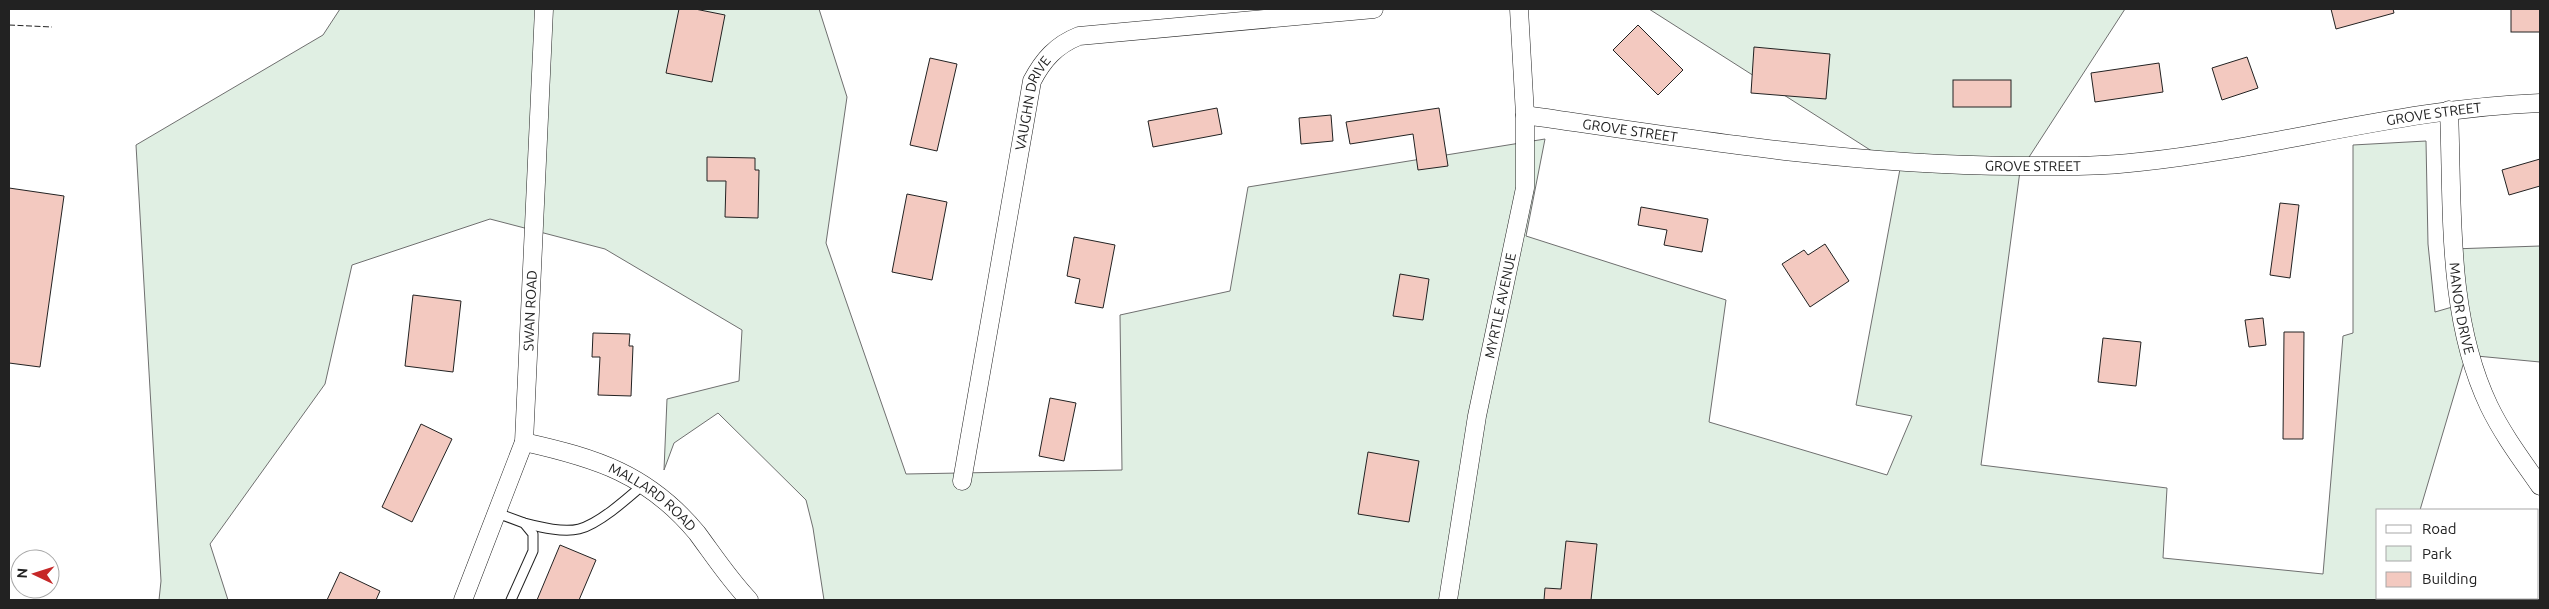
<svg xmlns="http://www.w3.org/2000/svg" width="2549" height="609" font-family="Ubuntu,sans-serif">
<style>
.green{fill:#e0efe3;stroke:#6f6f6f}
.building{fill:#f3c9c0;stroke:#222}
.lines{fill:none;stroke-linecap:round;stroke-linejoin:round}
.lane-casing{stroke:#222;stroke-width:11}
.street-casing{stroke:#222;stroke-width:19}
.lane{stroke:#fff;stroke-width:9}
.street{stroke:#fff;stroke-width:18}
.fence{stroke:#222;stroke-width:1;stroke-dasharray:6 2.5;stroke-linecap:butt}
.labels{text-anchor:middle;stroke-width:4;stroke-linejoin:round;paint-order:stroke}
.street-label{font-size:14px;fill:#222;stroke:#fff}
</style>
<rect width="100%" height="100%" fill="#fff"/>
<!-- green -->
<path class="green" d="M340,9h479l28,88 -21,146 80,231 216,-4 -2,-155 110,-24 18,-104 297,-48 -19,97 200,64 -17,122 178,53 25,-59 -56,-11 44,-236 -251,-160h476l-105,162 -39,294 186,23 -4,70 160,16 20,-238 10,-3v-188l73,-4 2,103 7,68 24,-7 -7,-56 88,-3v116l-74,-7 -46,155h-42v88h16v2h-1570l-11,-72 -7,-28 -88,-87 -44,30 -10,27 3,-71 72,-18 3,-51 -137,-81 -115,-30 -138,46 -27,119 -115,160 18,56h-69l2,-19 -25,-436 187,-110z"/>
<!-- building -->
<g class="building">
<path d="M679,9h16l30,6 -13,67 -46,-9z"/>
<path d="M2331,9h62l1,4 -58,16z"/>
<rect x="2511" y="9" width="29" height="23"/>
<path d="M1638,25l45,45 -25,25 -45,-45z"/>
<path d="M1754,47l76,7 -4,45 -75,-6z"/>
<path d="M2247,57l11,31 -36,12 -10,-32z"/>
<path d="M930,58l27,6 -20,87 -27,-6z"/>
<path d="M2159,63l4,29 -68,10 -4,-29z"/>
<rect x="1953" y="80" width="58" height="27"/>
<path d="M1217,108l5,26 -69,13 -5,-26z"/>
<path d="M1439,108l9,58 -30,4 -5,-36 -63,10 -4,-22z"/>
<path d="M1331,115l2,26 -32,3 -2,-26z"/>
<path d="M707,157l48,1v12h4l-1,48 -33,-1 1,-36h-19z"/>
<path d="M2540,159v27l-31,9 -7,-25z"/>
<path d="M9,188l55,8 -24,171 -31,-4z"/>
<path d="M907,194l40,8 -15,78 -40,-8z"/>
<path d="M2280,203l19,2 -9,73 -20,-3z"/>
<path d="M1641,207l67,12 -6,33 -38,-7 3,-15 -29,-5z"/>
<path d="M1074,237l41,8 -12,63 -28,-5 5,-24 -13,-3z"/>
<path d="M1825,244l24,37 -39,26 -28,-43 22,-14 4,5z"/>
<path d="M1400,274l29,5 -6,41 -30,-4z"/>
<path d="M413,295l48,6 -8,71 -48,-6z"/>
<path d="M2263,318l3,27 -17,2 -4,-27z"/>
<path d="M2284,332h20l-1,107h-20z"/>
<path d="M593,333l37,1 -1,12h4l-2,50 -33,-1 2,-38h-8z"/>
<path d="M2103,338l38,4 -5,44 -38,-4z"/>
<path d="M1050,398l26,5 -12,58 -25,-5z"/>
<path d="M421,424l31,15 -40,83 -30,-15z"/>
<path d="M1368,452l51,9 -10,61 -51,-8z"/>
<path d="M1566,541l31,3 -6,56h-47l1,-12 16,1z"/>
<path d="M560,545l36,15 -17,40h-42z"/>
<path d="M340,572l40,19 -4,9h-49z"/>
</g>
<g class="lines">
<!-- lane casing -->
<g class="lane-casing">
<g id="lane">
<path d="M497,513l27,10 9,11v17l-22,49"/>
<path d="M524,523c16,4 39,10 55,6 20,-5 49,-31 65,-45"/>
</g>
</g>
<!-- street casing -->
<g class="street-casing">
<g id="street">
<path id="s1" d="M2449,110c4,98 -3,206 40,296 14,29 33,54 51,80"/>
<path id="s2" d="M1525,115c165,24 323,50 490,51 41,0 83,1 124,-4 135,-14 265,-54 401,-59"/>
<path id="s3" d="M524,442c72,16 124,32 173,91 17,23 32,46 52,67"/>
<path id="s4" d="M962,481l70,-400c11,-21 24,-36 47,-45l295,-27"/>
<path id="s5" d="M463,600l61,-158 20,-433"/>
<path id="s6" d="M1448,600l29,-184 48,-228v-73l-6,-106"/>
</g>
</g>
<!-- lane -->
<use href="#lane" class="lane"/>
<!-- street -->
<use href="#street" class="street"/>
<!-- fence -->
<path class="fence" d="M9,25l43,2"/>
</g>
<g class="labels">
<!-- street labels -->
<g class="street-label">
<text dy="5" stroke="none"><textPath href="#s4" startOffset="385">VAUGHN DRIVE</textPath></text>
<text dy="5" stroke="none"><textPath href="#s2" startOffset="916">GROVE STREET</textPath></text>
<text dy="5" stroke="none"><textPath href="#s2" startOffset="106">GROVE STREET</textPath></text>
<text dy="5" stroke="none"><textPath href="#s2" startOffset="511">GROVE STREET</textPath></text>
<text dy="5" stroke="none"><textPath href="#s6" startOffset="299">MYRTLE AVENUE</textPath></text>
<text dy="5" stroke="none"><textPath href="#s1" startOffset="199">MANOR DRIVE</textPath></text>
<text dy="5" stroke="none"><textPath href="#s5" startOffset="301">SWAN ROAD</textPath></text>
<text dy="5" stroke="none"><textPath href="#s3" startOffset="142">MALLARD ROAD</textPath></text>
</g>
</g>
<!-- border -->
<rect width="2549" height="609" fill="none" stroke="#222222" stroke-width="20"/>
<!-- legend -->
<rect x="2376" y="509" width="162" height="90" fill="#ffffff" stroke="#a7a7a7"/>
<rect x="2386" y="525" width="25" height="8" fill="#ffffff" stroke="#a7a7a7"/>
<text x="2422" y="534" font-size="15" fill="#222222">Road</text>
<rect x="2386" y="546" width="25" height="15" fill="#e0efe3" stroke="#a7a7a7"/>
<text x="2422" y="559" font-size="15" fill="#222222">Park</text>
<rect x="2386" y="572" width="25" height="15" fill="#f3c9c0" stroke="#a7a7a7"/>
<text x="2422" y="584" font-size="15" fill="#222222">Building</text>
<!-- north arrow -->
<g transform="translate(35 574) rotate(274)"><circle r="24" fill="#ffffff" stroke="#a7a7a7"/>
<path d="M0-4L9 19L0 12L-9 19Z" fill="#c62828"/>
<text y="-8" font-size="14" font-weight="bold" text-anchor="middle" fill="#222222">N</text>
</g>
</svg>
